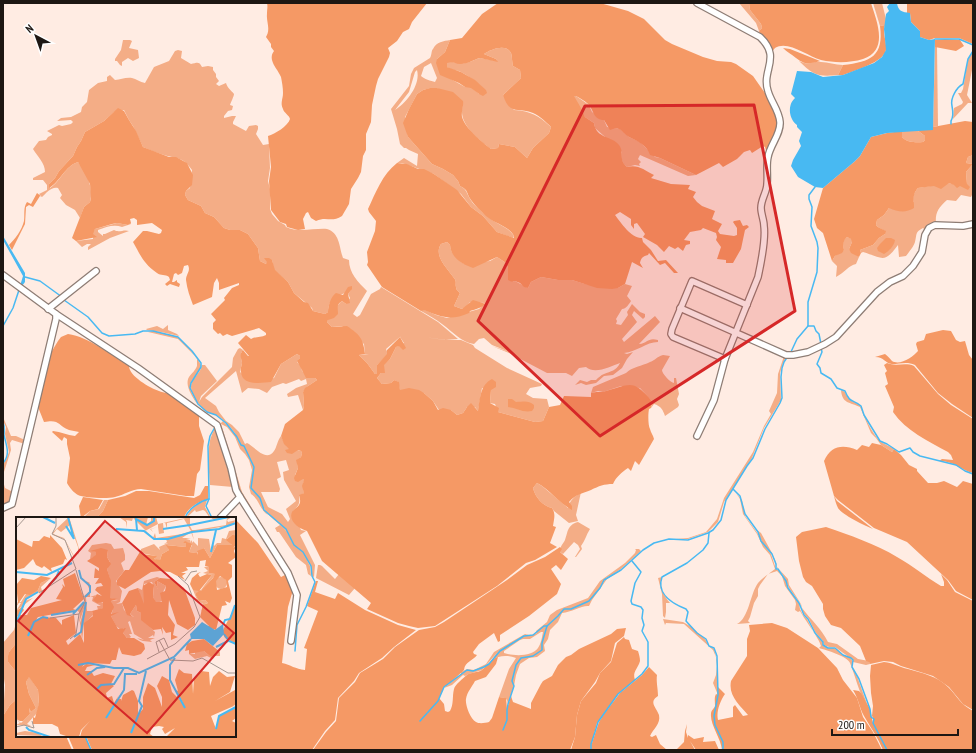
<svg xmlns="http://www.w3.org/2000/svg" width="976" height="753" font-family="'PT Sans Narrow',sans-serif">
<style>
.green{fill:#f4ad86;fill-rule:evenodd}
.forest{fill:#f59965}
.water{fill:#48b9f2}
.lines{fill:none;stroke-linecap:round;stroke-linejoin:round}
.stream{stroke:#48b9f2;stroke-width:1.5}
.minor-casing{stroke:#8e7d75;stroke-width:8}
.minor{stroke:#fff;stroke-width:5.5}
.marked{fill:#d62828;fill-opacity:0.2;stroke:#d62828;stroke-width:3;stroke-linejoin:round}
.inset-river{fill:none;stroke:#48b9f2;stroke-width:2}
.inset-road{fill:none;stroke:#a59790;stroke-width:1}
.view{fill:#d62828;fill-opacity:0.15;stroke:#d62828;stroke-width:2}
.inset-edge{fill:none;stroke:#1d1713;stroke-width:2}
</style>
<rect width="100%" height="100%" fill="#ffece3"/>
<!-- green -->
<g class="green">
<path d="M739,3h10l1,7 11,14 1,4 -3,3 -3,-8z"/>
<path d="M873,3h9l4,16 -1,6 -5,1z"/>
<path d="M123,40h7l2,1 -3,7 9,2 1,8 -6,3 -5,-3 -6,4v4l-2,-1 -3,-4h-2v-2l6,-9z"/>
<path d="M450,40l-5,12 -8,7 1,8 11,11 16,9h6l8,7 6,-4c-7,-7 -16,-14 -26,-19 -4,-1 -8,-1 -12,-4v-5c5,-1 8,1 14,1 7,1 12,-3 19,-5l17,3 -1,-2 -12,-5c6,-4 22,-11 27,-1 1,2 1,9 2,13l7,4 1,8 -18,17 11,15c17,1 25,6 37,17l-2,6 -16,15 -6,10 -12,-11 -16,-3 -1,4 -7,1c-13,-10 -34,-26 -28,-44l-26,-17h-6l-8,2 -6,4 -12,23 3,20 24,27 11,5 10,6 5,6 2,5c6,3 6,5 9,11 3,7 12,14 18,19 8,8 21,10 27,20l-1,2 -16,-6 -14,-16 -12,-9 -10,-13 -27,-20 -32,-11h-5l7,-5 13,8 1,-12 -9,-4 -3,-2h-2l-4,-4 -3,-15 -6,-20 18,-23 2,-12 3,-6 16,-10c2,-3 1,-7 3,-9 3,-7 11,-8 17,-9zM431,63l6,15 -2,4c-4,-1 -11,-3 -14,-6l3,-9zM417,70c4,15 -11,33 -22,40l14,-18 6,-20z"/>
<path d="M935,47h2l1,79 -5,1z"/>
<path d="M178,50l4,1 -1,7 10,6c6,-1 8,-3 11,3l6,-1 5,1v3l3,4v3l3,4 -3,3 3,2 7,-3c1,5 8,10 8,11 0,2 -3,8 -4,11l3,1 -1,4 -4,1 -4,5v2l8,-2h4l-3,6v2l13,7 3,-5 7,-1 2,1v3l-2,5 7,11 6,-1 1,24 -2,13 2,8v20l2,5 6,7 7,4 1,2c13,6 28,1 41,2 13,4 12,18 16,29l6,2c0,13 9,22 18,31l-14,23 4,3 3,-2 11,-21 9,-5 1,-2 57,35 20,17 -13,1 -21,-3 22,3h15l12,5 2,3 32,20 35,16 -1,2 -11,2 -4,6 7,4 14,1 2,8 -6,14 -8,1 -37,-10 -3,-8 -5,-1 1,-13 -9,-2 -4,23 -3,-4h-8l-4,6 -6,2 -6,-5h-12l-6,-9 -9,-8 -24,-3 -2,-8 -4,-2 -3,3 -9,1 -5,-6 4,-5 2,-8 7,-6 6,-12 8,-4 -4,-6 1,-1 -15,13 2,5 -11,11v9h-2l-8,-11 -8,-8 10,-1h-4l-1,-10 -22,-18 -10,1 -5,-5c2,-5 12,-19 15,-21l4,3 4,-6 -2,-4 3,-4c-12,7 -22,5 -23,22l-3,2 -12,-3 -1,-3 -18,-15 -6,-11 -14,-12 -2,-10 -6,4 -6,-3 -2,-13 -10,-14 -8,-4h-10l-6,-2 -10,-11 -9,-4 -4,-7 -13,-6 -3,-5 1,-4 4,-3 2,-18c-9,-13 -14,-11 -28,-15 -7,-2 -14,-5 -21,-8l-10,-21 -4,-6 -5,-10 -10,2 -10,9 -19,11 -4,9 -4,6 -4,9 -14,15 -4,7 -6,6 1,4c10,-6 15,-22 28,-26 9,11 16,27 12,40l-6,5 -4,11 -5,-8 -9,-5 -6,-7 2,-3 -4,-7c-6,-2 -12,5 -16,9l-3,-3 8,-4v-5l-4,-5h-10v-2l12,-6c0,-9 -7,-15 -12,-23l6,-8 7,-1 2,-3 4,-2v-1l-5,-3 12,-6 3,1 9,-2 2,-2 -2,-2 -14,1 4,-3 10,-1 10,-5 1,-5 5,-5 2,-12 9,-7 9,-2v-4l3,-2 5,5c6,0 10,-3 17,-2 4,1 8,4 13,5l9,-16 15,-6 6,-10z"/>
<path d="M973,52v13l-6,30 5,8h-4l-15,16 1,-11 8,-4 1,-2 -5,-9h3l2,-4 5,-30z"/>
<path d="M799,61c11,5 13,0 22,1 7,0 14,3 22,3l-5,10c-20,2 -25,0 -39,-14z"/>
<path d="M573,96h3l13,9 3,7 12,8 3,7 13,2 9,8 11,5 15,15 5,1 36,17 -8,1 -48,-21 -2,4 3,3 -2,2 1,2 -5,-1 -8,2c-5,-4 -6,-8 -5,-15l-27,-24 -1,-5 -9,-6z"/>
<path d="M917,130l8,6v4l-2,2c-7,1 -17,0 -21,-5v-6z"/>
<path d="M973,155v38l-2,4 -10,-2 -5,6 -9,-1c-9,8 -12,13 -11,24l-11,6 -2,-2c-8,4 -6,6 -8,14 -1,4 -6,10 -9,14l-7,1 -1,-12c-14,19 -15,13 -35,7l-2,1 -1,-3 13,-5 6,-7 6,-4v-3l-7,-4 -2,-2 1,-5 7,-5 5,-7 25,-6c-2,-6 0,-9 4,-14l31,-5 11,3 7,-2 -1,-12 7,-8 -7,-1 2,-6z"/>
<path d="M117,223l11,2 3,-2v1l-9,3c-8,-3 -16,0 -24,3v2l5,4v-2h2l9,-4c5,3 10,-1 15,1l-19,7 -22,12v-3l3,-3h-4l-5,3 -6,-6 17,-2v-7l2,-3z"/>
<path d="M847,237l5,2v3l-3,7 10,8 -3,7c-7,1 -12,9 -20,13l1,-11 -5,-5 3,-5 9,-6c-1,-5 -2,-10 3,-13z"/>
<path d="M447,242l3,3c1,10 7,13 14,19l26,-3 7,-4 9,6 2,5v8l4,6 3,-1 13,7 3,-6 10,-5 17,3h14l13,4 33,4 7,-4 7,2 -5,10 4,5c-2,3 -5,8 -9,8l-6,10 1,2 -1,3 5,1 7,-10 -1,-3 5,-8 8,8 5,2v3l-2,2 -9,-8 -2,4 5,7 -15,17 2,3 31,-26 5,6 -21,22c9,-1 9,-7 19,-4v2c-12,0 -21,10 -34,11l3,1 6,-2 -6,7 -5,9 -9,7 -9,1 -8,7 -10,2 -5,-2 -6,2 5,-5 7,2 4,-2h5c2,-2 5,-5 8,-6 7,-3 12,-3 16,-11 -9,3 -25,12 -34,4l-7,1 -7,8 -6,-3h-19l-38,-20 -17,-7 20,7 -20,-8 -8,-7 -5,1 -5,5c-13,-2 -21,-12 -32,-20 -6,-5 -14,-9 -21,-13l2,-2 13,6 11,3 32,-9 6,-6 -15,-1 -4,5 -4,2 -8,-3 6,-13c-2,-2 -4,-3 -4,-6 -1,-3 1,-6 -2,-9 -6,-9 -21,-22 -13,-34z"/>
<path d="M168,325v5l9,4 2,2 -18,-4 -14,-2 -1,-1 11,-3 6,3z"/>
<path d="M153,331c8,2 17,3 24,6 5,2 24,24 24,29 -1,8 -12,13 -11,22 1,5 6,12 8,17 -5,-7 -14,-20 -9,-28 3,-4 6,-6 8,-11v-7l-2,-3 -17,-17 -30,-7z"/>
<path d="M240,348l3,2 -2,3 1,10 -2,9c14,11 16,12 34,6l7,-14 16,-10 3,2v2l-3,4 4,4 1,5 9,6 4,1 2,2 -9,6 -5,6 1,14 -1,4 -5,-15 -10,2 -1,-3 9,-6 11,-4 -1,-5 -5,2 -2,-2 -13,5 -3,-1 -11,4 -5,6 -8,-4 -11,-1 -6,5 -6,-22 -31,27 11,8 3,6 7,9 6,4 7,7 6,12 2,-1c7,3 19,20 27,8 3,-4 3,-10 7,-15 7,15 6,11 20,15l1,2 -1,4 -4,3 1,8 -3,7 10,5 -2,3 1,10 -5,3c1,7 0,10 -6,15l8,19 5,1 -6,4 15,30 -1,12 -2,-1c0,-6 -1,-12 -5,-16l3,6 1,10 -3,-2 -2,-9 -10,-8 -17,-25h-2l-2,-4 5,-3 6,5 5,9c-5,-15 -25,-20 -28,-34l1,5 4,5c-9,-6 -8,-15 -17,-21l-2,-7 3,-17 -3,-10 -4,-6 -5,-5 -5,-12 -8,-10 -6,-3 21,68 28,46 -1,1 -30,-49 -20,-65 4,-4 13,14 5,10c-4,-11 -13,-22 -23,-29 -3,-2 -5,-1 -8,-3 -8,-3 -19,-17 -19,-26 0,-8 10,-14 11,-22h3l12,16 -16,15 -2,6 3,-5 30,-30 1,-9 5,-9zM286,460l3,10 -6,2 1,8 12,21 -10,8 4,10 -2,3 -6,-8 -14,-7 -7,-15h18l1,-3 -3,-10 4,-2 -4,-15z"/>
<path d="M663,355l7,1 -8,14c0,4 9,13 12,13v-5h2l3,16 -2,5 2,6 -1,2 -13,9c-2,-6 -4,-10 -11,-12l-3,4 1,-7 -12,-13 -19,-2 -18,6 -5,-1 -7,2 2,-6 33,-14c6,-6 16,-7 24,-11 6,-2 6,-5 13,-7z"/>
<path d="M784,356l2,1 -3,6 -3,10 1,27 -17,28 -12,30 -28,44 -6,20 -10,10 -20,7h-12l12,-1 18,-6 11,-13 7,-21 29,-46 11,-26 7,-12 -2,-3 8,-18 1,-19z"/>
<path d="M841,390l4,2c3,9 8,9 15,13 4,10 12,29 20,36 3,3 10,5 14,8l-2,3 -11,-7 -5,-7 -5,-5 -11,-26c-10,-5 -18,-3 -19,-17z"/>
<path d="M3,417l8,19h5l9,4v4l-13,-4 -2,3 1,7 -8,25v-11l3,-4 3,-8 -4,-18 1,-7 -3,-6z"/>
<path d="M216,427l11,34 6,26 -23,-2c-1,-18 -5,-43 6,-58z"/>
<path d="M3,481l2,7 8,4 -2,11 -8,4z"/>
<path d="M537,483l5,3 26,22c2,-8 6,-11 13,-16l-5,23 2,6 -9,2 -15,-12 -2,-3c-9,-2 -17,-11 -19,-20z"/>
<path d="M736,493l6,7 3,16 13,18 3,7 10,13 5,15 2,1 8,10 -7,-11 -2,-1c-1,-11 -8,-18 -15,-26 -2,-4 -3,-9 -5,-12l4,3 11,20 5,14 11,12 1,6 12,19 1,4c9,12 19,20 26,34l9,2 21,15 11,2 1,3 -4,1 -13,-3v-2l-18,-13h-6l-5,-2 -1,-4 -8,-9 -6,-13 -5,-5 -4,-11 -11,-15 -3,-7 2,7 11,15 1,6 3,6 4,4 7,14 9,9v3l5,3h6l9,7 7,3 2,2v7l6,12 9,25c-9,-12 -11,-27 -17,-41 -3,-7 -24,-13 -31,-15l2,-2c-2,-8 -16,-26 -21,-35l-2,1 -3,-2 1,-6 -1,-4 -10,-14 -3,-10 -5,-5 -9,3 -8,11 -2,4v7l-4,7 -4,14 -2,4 2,2 -13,1c12,-6 13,-30 21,-41 5,-6 12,-10 17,-14l-5,-14 -7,-8 -6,-13 -14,-20 -3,-15z"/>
<path d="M104,500h4l-5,11 -7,7h-13l7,-7 9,-2z"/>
<path d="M207,500l-2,7 6,11h-1l-5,-7 -2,-1 -7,2 -1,-2 -9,8c3,-8 13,-16 21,-18z"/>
<path d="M578,522l12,7c-4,6 -5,12 -9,17l1,3 -6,8h-1l5,-8 -2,-4 -4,-3 -11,12 -3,-2c0,-6 3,-8 5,-12 3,-8 2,-15 13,-18z"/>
<path d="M635,549h4l2,2 -20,18 -17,11 -4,8 6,-10 15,-8 -14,9 -15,21 -3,6c-7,-1 -17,6 -27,7l-4,9 -8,8 -2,9 -4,6 1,6 -8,6 -8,1 -9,6 -4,11 -2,11 -2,-5 2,5 -6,18 -1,-4 -2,-2 -6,-1 10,-28 7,-11c-8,-3 -17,-3 -24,2l5,-7 -15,17 -13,4 -4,2 -2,-1 -11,10 -8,3 17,-14v-2l6,-3 7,1 12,-6 8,-12 31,-18 4,1 -6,1h6l8,-3 -1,-2 11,-9 3,-7 7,-5 31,-12 12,-17 25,-18 10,-10 1,-3zM541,632h2c-1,5 -2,12 -5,16 -6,9 -25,8 -34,5v-2l16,-11 3,-1h7z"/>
<path d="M318,565h2l2,1 13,13 4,-5 16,14 -6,7 -33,-17z"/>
<path d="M662,577c-4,9 2,19 8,26h-4v9l-1,6 -2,-2 -1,-22 -4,-16z"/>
<path d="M663,619l20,3 7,4 15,13 4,7 5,3 3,11 1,35 -5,-12 3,-8 1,-9 -1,-9 -3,-7 -29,-26 -18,-1 -1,2z"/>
<path d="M17,620v22l-8,10 -1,10 8,10 1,27 -7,6 -7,11 2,-31 -1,-6h-1v-36l11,-13z"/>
</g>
<!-- forest -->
<g class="forest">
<path d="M267,3h160l-15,19 -3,7 -6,3 -6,9 -9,7 2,5 -1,4 -11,22 -2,7 -4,19 -1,17 -5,12v16l-3,6 -2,16 -3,6 -7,11 -2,15 -7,12c-11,7 -15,0 -26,5l-5,-3 -3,-6 -2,1 -3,6 2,10 -7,1 -11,-3 -1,-3 -6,-2 -9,-12 -2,-29 2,-14 -3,-31c7,-2 20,-10 22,-17 -1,-4 -6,-6 -7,-10 -3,-6 0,-10 0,-16 0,-5 -1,-11 -2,-16 -3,-8 -14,-17 -7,-26l-3,-4v-3l-5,-7c5,-8 0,-15 1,-24 0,-4 1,-6 0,-10z"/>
<path d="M498,3h102l28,8 16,8 21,21 7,4 31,13 14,4 14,1 5,2 17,12 14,20 10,17 1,16 -11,25 -2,-7 -2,-1 -11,7 -2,-3 -6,2 -7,7 -14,8 -4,-4 -23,12 -36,-17 -10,-3c-3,-10 -13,-14 -21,-18 -4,-2 -7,-7 -10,-8 -4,-1 -6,0 -9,1l-6,-10c-11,0 -10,-10 -16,-16 -3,-3 -8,-6 -12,-8h-2l7,12 4,9 9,6c2,16 19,13 25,22 6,8 -1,14 8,22 11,-3 17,3 27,8l-3,3 20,6 19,1 -2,4 8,3 -3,5 4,5 5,4 13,5 -3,8 10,5 -4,7 2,3 14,2 3,-1v-7l-4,-6 1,-1 6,-1 3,6 4,-1 2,2 -4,3 -4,19 -8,14h-7v-3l-9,-1 4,-12 -5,-7 1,-3 -1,-4 -13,-5 -2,2 -11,2 -6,8 6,1v3l-4,1 -3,6 -5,-4 -3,2 -6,-3 -5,6 -7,-7 -14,-8 2,-3 -8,-11 -3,1v5l-3,-4v-6l-11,-7 -5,3c6,8 17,24 27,23l1,4 8,8 7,11 8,-1 12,13h-4l-9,-10 -5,2 -11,-12 -1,2c-5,1 -7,3 -8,8l3,5 -11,-6 -7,22 -7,4 -6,1 -15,-1 -25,-8h-14l-17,-3 -10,5 -3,6 -4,-1 -4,-4 -5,-2 -3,1 -4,-2v-12l-2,-5 -9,-6 -24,11c-11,-4 -22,-10 -23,-23l-3,-3 -6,2c-8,12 7,25 13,34 3,3 1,6 2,9 0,3 2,4 4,6l-6,13 8,3 11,-9 13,4c-5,4 -10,5 -16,7l-1,2c-18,8 -28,4 -45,-3l-3,1 -39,-24 -15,-22 1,-3 -1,-10 8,-21 1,-10 -7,-9 -1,-3c8,-17 14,-34 29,-46l10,1 11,5h6l10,5 23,16 14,17 12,9 14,16 17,6v-2c-5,-10 -19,-12 -28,-20 -5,-5 -11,-10 -15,-16 -5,-7 -2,-10 -11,-14l-2,-5 -5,-6 -10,-6 -11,-5 -24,-27 -5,-14 6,-14 8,-15 6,-4 7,-2h7l16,4 10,9c1,5 -2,10 -1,16 3,11 20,25 29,32l7,-1 1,-4 16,3 12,11 6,-10 16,-15 2,-6c-5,-5 -11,-11 -18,-14 -16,-6 -23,3 -30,-18l18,-17 -1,-8 -7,-4c-1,-4 -1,-11 -2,-13 -5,-10 -21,-3 -27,1l12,5 2,3 -18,-4c-7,2 -12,6 -20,6 -5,0 -7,-3 -13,-1v4l14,5 14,8 11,10 1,3 -4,3 -4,-2 -8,-6 -6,-1 -6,-4 -19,-8 -4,-12 1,-4 8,-7 5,-12 12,-2 20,-24z"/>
<path d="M749,3h122c6,19 18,47 -8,56 -13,4 -28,4 -42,1 -14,-4 -33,-20 -46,-12l-4,5 -10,-17 -2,-5 3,-3 -1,-4 -11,-14z"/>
<path d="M907,3h66v41l-14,-6h-24l-6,2 -9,-3v-6l-9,-9 -1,-9h-3z"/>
<path d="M885,25c-3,9 2,16 1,25 -2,12 -32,21 -43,25h-5l5,-10c28,-3 41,-9 37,-39z"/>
<path d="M945,39l15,1 4,6 -8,5 -21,-4v-7z"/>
<path d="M783,48l7,1 30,12c-11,3 -15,4 -24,-3 -5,-4 -9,-6 -13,-10z"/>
<path d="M118,108l6,3 5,9 7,11 7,16 26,10h7l11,6 6,12 -1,10 -6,6 -1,4 3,5 13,6 4,7 9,4 10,11 6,2h10l8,4 10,14 2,13 6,3 1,-2 -3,-4h5l3,2 3,10 13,12 6,11 10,9 4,1 5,8 12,3 3,-2c0,-6 3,-16 8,-19l7,2 5,-8 4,-1v3l-4,5 2,9 -4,1 -4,-3c-6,4 -4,7 -4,13l-4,4 -6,2 -1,2 5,5 15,-1c13,9 16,12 18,28l-6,1 8,8 8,11h2v-9l10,-11v-4l13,-13 6,11 -3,2 -4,-4 -3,1 -6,12 -6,6 1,8h-4l-4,5 5,6 9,-1 3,-3 5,2 1,8 9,-2 10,2 5,3 9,8 5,9 5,-2 8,2 6,5 6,-2 4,-6 4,-4 7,8c2,-12 2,-26 14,-32l4,3v5l-5,3 -1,13 9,5 -1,4 37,10 8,-1 6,-14 11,-2 4,-9 27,1v-4c5,-2 10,0 15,-2 25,-7 27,-12 46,10l-1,7 -2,1c-1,5 -1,16 1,20 1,4 3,6 4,10l-15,26 -4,-4 -4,10 -3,-3c-6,4 -12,9 -15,16 -9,0 -14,2 -22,6 -9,4 -14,3 -22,12l3,4v4c-13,-7 -23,-21 -35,-27l-4,5c2,9 10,18 19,20 4,6 2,11 1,18l3,1 -6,16 7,4 -22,13 -9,3 -29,23 -62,40 -17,2 -9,-2 -11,-3 -31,-14 4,-6 -49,-42 -15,-30c-8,-2 -19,-10 -15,-19 2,-3 5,-4 7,-7 2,-3 1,-6 0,-10l5,-2 -2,-7 2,-6 -1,-1 -5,3 -3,-1 -1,-3 4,-10 -2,-8 5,-3 1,-4 -1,-2 -3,-1 -6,4 -5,-1 -2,-3 4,-1 -5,-5 -3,-8 4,-12 18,-14 1,-4 -1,-14 2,-4 12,-8 -2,-2h-9c-3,-6 -6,-12 -9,-17l3,-3v-2l-3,-2 -16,10 -10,18c-10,1 -29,4 -30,-10 -1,-3 1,-7 1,-10 -1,-5 -3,-7 1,-12l5,6 6,-1 -5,1 -11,-13 8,-8 5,4c5,-3 10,-1 15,-4v-2l-7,-5 -27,8 -5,-2 -4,2 -3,-3 -2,1 -5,-5v-6l3,-3 -5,-6 14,-14 -1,-2 8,-10 7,-3v-2l-20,7v-7l-2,-5 -3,5 -2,14 -19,8c-3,-8 -6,-16 -7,-25 0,-6 5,-9 2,-15l-4,1 -2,7 -4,2 -2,-2 -2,1 -2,8h2l3,-2v2l3,2 -1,3 -9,-3 -3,2 -2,-2 5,-4 -1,-3c-4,-3 -8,-1 -12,-4 -14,-10 -16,-17 -24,-31l10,-11h4l12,3 2,-1 1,-3 -10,-7 -15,2v-5l-3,-2 -4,1 1,4 -3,2 -11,-2 -5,1 -17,5 -2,5 4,3 -21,4 -4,-3 12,-31 6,-5 1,-4 -1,-14 -12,-22c-13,4 -18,20 -29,26v-4l6,-6 4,-7 14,-15 4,-9 4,-6 4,-9 19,-11z"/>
<path d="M965,121l8,1v33l-5,2 -2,6 7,1 -7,8 1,12 3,3 -2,3 -8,-4 -3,2 -3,-3 -5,-2 -8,6 -7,-3 -16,2c-6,7 -4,11 -4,20 -8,5 -16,4 -25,0l-5,7 -7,5 -1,5 2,2 8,4 -1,3 -6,4 -6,7 -13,5 1,3 -2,4 -8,-4 -2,-4 3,-7 -1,-3 -4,-2c-4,3 -4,8 -3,13l-2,3 -7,3 -3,5 -9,-28 -6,-5 -3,-9 9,-31 31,-26 6,-6 11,-19 16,-4 15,-2v6c4,5 14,6 21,5l2,-2v-4l-8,-6h16v-3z"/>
<path d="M37,193l5,4 -2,-1 -7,11 -4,-2 -3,2 -1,17 -13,26 -3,-5c6,-6 13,-15 15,-24 1,-7 -1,-13 3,-19l4,2z"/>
<path d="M886,238h5l4,2c-1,6 -6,11 -11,14l-6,-3 -1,-3 3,-4z"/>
<path d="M943,330l8,1 5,9 4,2 5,-1 4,14 4,5v58l-21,-14 -14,-11 -23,-28c-8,-4 -15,-1 -23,-1 -8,-1 -7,-7 -17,-7l10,-3c3,2 5,5 7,7 8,5 21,-4 26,-10l-2,-7 1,-2 7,-2 2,-6z"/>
<path d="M68,334c21,3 43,21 61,32 0,10 21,22 30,25 5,2 11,2 15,5 9,6 17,12 25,19v11l5,15 -4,29 -3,4 -3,22h-8l-45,-7c-9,0 -17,6 -26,8 -7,2 -31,1 -37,-2 -4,-2 -9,-8 -11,-12l3,-25 -3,-14v-5l-3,-2 -2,4 -10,-9 1,-1c8,1 14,4 22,5l4,-4c-3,-1 -7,-1 -10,-2 -12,-5 -9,-11 -25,-8l-6,-15 11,-51 9,-15 3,-4z"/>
<path d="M887,363c9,4 18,-1 27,3l24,28 13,11 22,14v54c-12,-3 -21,-13 -34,-12l3,-2 11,1 -2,-5 -3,-3c-20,-11 -42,-21 -55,-40l1,-5 -9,-21 3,-2 -3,-11 2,-2 -3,-6z"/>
<path d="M508,399h4l4,3c8,0 12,-2 18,3v3l-2,3c-9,2 -15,-3 -24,-4z"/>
<path d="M872,443l9,2 11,7 2,-3 7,6 8,10 8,4v2l11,12h9l7,-2 13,6 6,-6 10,3v116l-17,-9 -8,-11 -41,-38 -33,-14 -36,-28 -4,-4 -10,-35c7,-15 18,-17 33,-11l5,-5 7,2z"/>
<path d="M205,486h3v13c-9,2 -22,10 -24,19h-88l7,-7 5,-11 17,-4 11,-5h13l45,7 6,-3z"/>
<path d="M834,496l3,5 36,28c-7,-3 -31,-14 -35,-21 -2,-4 -3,-8 -4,-12z"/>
<path d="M83,497l20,3 -5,9 -8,2 -9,7 -2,-12z"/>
<path d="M235,519l23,24 23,34 6,-3 6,16 -5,17 -6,56c9,2 13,6 23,7l2,-21 -3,-1 14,-37 -11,-5 9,-25h2l-3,11 20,7 3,-6 27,17 33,15 18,5 -22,17 -12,11 -23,15 -5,8 -16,17 -3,22 -10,11 -13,19h-220l-6,-14h149z"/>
<path d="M826,527c23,8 50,17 71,30 16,9 29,20 44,29h3v-4l-3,-8 6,6 8,12 18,9v109l-10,-6 -14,-17 -16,-11 -32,-10 -8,-4 -9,-1 -14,3 -1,-2 -3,-1 -6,-15 -19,-18 -10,-3 -6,-9 -2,-7v-5l-11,-18 -6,-4 -3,-5 -4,-16 -3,-24 6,-5z"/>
<path d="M560,547l2,2 -2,3 8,7 -7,11 -5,-5 -5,4 10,15 -4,10 -28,22 -29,19v6l-2,1 -4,-9 -15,11 -6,8 1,2 3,1c-4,6 -12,6 -13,15l-13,12 -7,5 -6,14 -4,4 5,-7 5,6 1,7 3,1 2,-1c4,-7 2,-14 4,-22 1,-4 9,-11 13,-14 4,-3 10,-2 15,-5 5,-4 10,-12 16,-13l-2,7 -10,13 -11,4c-3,6 -8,11 -9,18 -1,5 4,20 10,23 3,2 9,1 13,0l3,-4 7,-21 7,1 1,11 4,-13 2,6 18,7v-6l10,-19 2,-3 9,-5 6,-11 8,-8 5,-2 8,-6 32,-15 6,-5 9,-1 -2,8 -9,7 -4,18 -11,12 -5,9 -14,19 -4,14 -2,22 -5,13h-257l13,-18 10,-11 3,-23 16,-16 5,-9 23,-14 12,-12 24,-17 16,-3 9,-5 63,-42 20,-15 18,-8z"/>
<path d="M772,623l15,5 31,20 19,20 6,12 14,18 6,19 10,15 9,18h-160c-1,-12 -12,-25 -11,-36 0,-4 3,-5 4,-8 0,-5 -1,-8 1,-12l2,1 -1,8 1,-16 7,7c-5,7 -9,18 -7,26l15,-3v-10l2,-2 8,11 5,-1c-8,-10 -20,-19 -17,-34l16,-25v-17l3,-8 -1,-6z"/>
<path d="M624,637l1,2 4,1 3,9 6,2c1,3 2,7 2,10 -2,8 -8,10 -5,19l-17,14 -16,22 -5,7 -6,23 8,-24 5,-8 16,-21 22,-18 7,-8 8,8c-1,6 1,14 1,21 -10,6 -1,12 1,19 2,9 -6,14 -9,21l2,1 4,-2 4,9 7,6h-96l4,-13 2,-22 4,-14 15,-18 4,-10 11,-11 6,-19z"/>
<path d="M17,642v43l-1,-13 -8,-10v-6l1,-4z"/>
<path d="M884,662c10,1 15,5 24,7 14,4 29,7 40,18 10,10 12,17 25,24v39h-90c-5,-12 -12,-22 -19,-34 -5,-9 -5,-16 -11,-26l6,1 2,2 9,16 3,14 1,-4 -2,-3 1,-10 -2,-13 -1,-17 1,-11z"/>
<path d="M17,699v37h49l6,14h-69v-34l7,-11z"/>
<path d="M687,724l-1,8 2,6v-3l6,4 10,-2 -1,5 12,-1 4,9h-23l-6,-9 5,9h-19l8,-8 1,-11z"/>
<path d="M68,736h17l6,14h-17z"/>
</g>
<!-- water -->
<g class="water">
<path d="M890,3h7c1,8 5,9 13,10l1,9 9,9v6l9,3 6,-1 -2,91 -46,3 -16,4 -11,19 -6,6 -31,26 -8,-1 -17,-10 -7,-11 2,-6 8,-14 -2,-5 3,-9 -5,-5v-2c-8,-6 -10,-20 -2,-27l-4,-4 6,-23 14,1 12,5 20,-2 31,-12 8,-6 4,-7 -2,-21 2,-15 3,-3 -2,-4z"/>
<path d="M3,236l22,37v9l-3,4h-2l3,-10 -20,-36z"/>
</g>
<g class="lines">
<!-- stream -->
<g class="stream">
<path d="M935,39h24l14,6"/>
<path d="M951,124v-3c3,-5 2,-10 1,-15 -2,-8 5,-19 11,-22l5,-25 5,-8"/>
<path d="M25,277l15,4 22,16"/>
<path d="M64,300l24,17 14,16 7,3 26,-2 8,-3h10l25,6 14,14 9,12v4l-10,16 -1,5 8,16 9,8 9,3 10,8 11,14 4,8 3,1 10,21 -3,21 9,10 4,12 22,19 8,16 9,7 8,14 1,10 3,6 -9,25 -9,18 -2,26"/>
<path d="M3,326l10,-18 6,-18"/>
<path d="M808,326h6l2,5 3,3 2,10"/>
<path d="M821,348l1,4 -5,12 3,4 1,5 10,6 6,9 8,3c5,13 8,8 16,15l3,9 16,26 7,3 12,8 11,-4 3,4 7,4 36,9 9,6 8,3"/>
<path d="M790,354l7,-15 11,-13v-24l9,-30 1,-24 -1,-6 -6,-16 1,-19 -3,-8v-4l6,-8"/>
<path d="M3,422c2,5 1,8 1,13 2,10 7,19 -1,28"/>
<path d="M733,489l7,7 5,18 13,18 3,9 11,13 4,10v5h2l8,12 2,7 11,15 5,12 4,4 7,14 8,9v3l5,3h7l8,7 8,3 2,2 -1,7 7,12 11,30 1,8 3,2 -1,4 14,27"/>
<path d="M185,518c3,-9 15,-17 24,-19"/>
<path d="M212,518l-6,-12 3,-7v-5l-1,-48 2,-10 5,-9"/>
<path d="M709,533l-1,10 -5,7 -16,13 -25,14c-6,17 11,27 24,32l2,3 -2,9 11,12 9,6 3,7 5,2 3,8 1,39 -4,21 1,9 8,17v8"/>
<path d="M420,721l18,-20 6,-14 23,-17 6,1 11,-4 5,-3 11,-13 24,-15 9,-1 11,-9h3l11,-10 6,-7h7l18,-8 11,-13 4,-8 17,-10 22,-20 11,-7 15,-4 19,1 20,-7 5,-3 8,-10 5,-20 21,-34 6,-8 12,-29 15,-26 2,-5 -1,-21 1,-9 2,-6 4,-6"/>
<path d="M503,730l4,-10v-10l1,-6 6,-18 -2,-5 4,-16 5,-7 12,-2 9,-6v-7l5,-17"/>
<path d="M85,736l6,14"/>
<path d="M591,750v-6l4,-12 3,-10 20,-28 24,-20 6,-8v-24l-6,-11 2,-6 -2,-7 1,-8 -2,-3 -9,-3 -1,-3 4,-18 6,-11 -9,-11"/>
</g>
<!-- minor casing -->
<g class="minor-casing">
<g id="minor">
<path d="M3,275l53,39v5l-44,185 -9,4"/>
<path d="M680,308l106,47h7l15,-3 17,-8 11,-7 41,-45 13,-10 13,-6 10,-10 9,-14 3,-17 4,-7 6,-3 28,1 10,-2"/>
<path d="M48,309l48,-38"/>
<path d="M56,314l82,54 79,57 14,43 5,22 4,7 -20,21"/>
<path d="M725,359l-52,-22 -2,-3 1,-5 20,-48 55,24"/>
<path d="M697,436l17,-36 11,-41 33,-82c3,-14 8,-37 6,-51 0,-6 -3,-12 -3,-18 0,-9 6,-16 6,-24 1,-9 -1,-19 1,-27 2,-12 13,-23 12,-35 -1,-12 -9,-20 -12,-31 -7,-21 14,-33 -8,-54l-63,-34"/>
<path d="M240,497l48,76 9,22 -6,46"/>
</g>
</g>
<!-- minor -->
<use href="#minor" class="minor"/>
</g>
<!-- marked area -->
<path class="marked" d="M754,105l41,206 -195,125 -122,-115 107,-215z"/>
<!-- overview -->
<g transform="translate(16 517)">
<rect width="220" height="220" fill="#ffece3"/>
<path d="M53,0l9,28 1,5 -1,5v-8l-8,-22 -9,7 -4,-3 -4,5 11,4 10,18 3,-1 -3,2 -10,-18 -11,-4 -1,-2zM103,0h29l-2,8 5,-4v-4h5l2,7 32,-7v9l2,4h3l31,-5 1,-7 -13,2 -4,-3h22l-5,3 1,2 8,-2 -4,5 -40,7 2,8 -3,-8 -9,6h9l-5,1 4,1v3l1,-3 2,3v-2l5,5v-8l11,1 2,13 2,-8 1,2 3,-3h4l1,-5 4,1 3,-8 7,-1v6l-3,-2 -6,5 5,6h-15l-7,13 -6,-10 -7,4 1,6 -2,-5 -7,-1 3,-7 -5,-3 -4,1h3v4l-19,-2 2,5 -7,4 -2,6h-4l-2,-2 2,-2 -15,-3v-4l13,-5 6,6 -1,-3 9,-4 -4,1 3,-2 -1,-3 -11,1 -22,-22 -1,3 -6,-1 1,2v6l-1,-6zM168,2l7,12 -9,3 -26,4 -1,-5 -2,5 -8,-7 13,-7v3l-8,2 3,3 -2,-3 7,-2 1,7 5,-1 -1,-10 2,-1 2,7v-6zM90,26l5,1 3,5 9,-1 2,7v5l-4,3 3,8 -8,10 6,10 -2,11 -4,2 6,-1 2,7 7,6 3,1 -4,-3 6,-9 1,6 4,2v6l14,13 -1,5 -1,-2 -5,3h7l-5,2 2,2 -9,-1 -3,-1 -3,-2 7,2 -10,-6 -4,-13 -2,1 4,12h-3l2,3 -3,2 -5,-6 1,-5 -3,2 -5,-4 -5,-10 2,-7 -2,-8 7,-1 -8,-2v-19l-3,-10 3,-7 -3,-5 1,-7 -15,1 3,1v4l-6,3 1,-6 -3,-2 4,-6zM188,50h5v6l7,1 -13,16 -8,4 4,7 6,-1 3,3 -3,1 -4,9 2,-9 -6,-4 -4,-10h8l11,-15 -9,-2 5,-2zM141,60l3,1 -6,4 4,7 -1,-8 9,5 -5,10 2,5 -7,2 -3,-6 1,-9 -2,-6 -8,2 1,28 -7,-24 4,2 2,-9zM199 66a6 6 0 1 1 12 0a6 6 0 1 1-12 0ZM35,61l-10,9 1,4 -11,5 -6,5 8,-3 -17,13 5,-8 -5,-1h5l5,-8 12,-4 3,-7zM70,64l4,2 -1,1 1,2v11l6,-2 -2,5 10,3 -1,5 -5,2 -1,-4h4l-9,-5 1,-4h-7l1,14h5l1,4 -9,9 -2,16 -2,-17 6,-20 -7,20 1,-10 -3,-3 -4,5v-3l-3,-1h5l9,-9v3l1,-3 -4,-15 3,9 6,-5zM179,134h9l7,6 9,-5v4h-6l-1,3 -6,-3 -12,3 -6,-5h6zM13,159l9,14 1,14 -2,9 -10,11 4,2 -15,-1 4,-2 -4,-4 5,4 9,-9 -1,-6 2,4 5,-4 -7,-14 -3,-12zM9,214l13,2 4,3 -26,-1v-2z" fill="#f4ad86" fill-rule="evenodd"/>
<path d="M217,17l3,2v9l-3,3 3,-2 -2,5 2,6 -8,6 4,2v12l-4,4 4,17 -2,5 -5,-2 2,4 -5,1 -6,24 -9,-3 2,-1 -9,-9 3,-12 5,-2 -3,-3 -6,1 -4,-7 4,-3 -6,-1 -3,-6 2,-6 6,-5 3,-1 -3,2 2,3 7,-3 5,1 -13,16h2l12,-13 2,-4 -6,-1v-6l-4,-1 1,-6 -6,1 -1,6h-13l2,3 -7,3h5l-4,3 3,4 -15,-8 -10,-1 -9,1 -26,17 -8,-4v-5l8,-10h4l12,-20 1,4 15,2 -3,3 6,1 2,-6 7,-4 -3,-5 20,2v-4h-3l2,-2 7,3 -3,8 8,1 1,2 -1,-4 7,-3 6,10 7,-13h15l-6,-5zM204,59l6,4 1,7 -10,3 -1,-9zM34,18l12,13 5,12 -2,-1 -2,5 -12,4 1,4 -8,-6 -2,2 -6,-3 -3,-6 -9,9 -8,2v-31l16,8 1,-6h6l5,-5 6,2zM85,31l7,2 -1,7 4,7 -4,5 4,12 -1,17 8,1 -7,2 3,6 -3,7 8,-2 -8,4 7,13 8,-1 -3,5 4,5h7l10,6 1,5 -4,5 -7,2 -12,-2 -3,-7 -3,13h-4l-2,4 -25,-1 -3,4 4,-3 9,1 -8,2 -2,4h6l3,5 9,-3 12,3 -4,8 3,2 -8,7 1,5 5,-2 2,7 5,-8 -2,4h4v2l2,-6 9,-5 2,1 4,10v14l5,-6v-12l5,-14 7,5 7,19v-10l-5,-11 5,-10 7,4 3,12 11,11 -7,-13 2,1 -3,-11 4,-11 5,4 8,1 1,20 1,-16 7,-7 8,1 1,14 3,-9 6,-6 8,6 8,-1 -5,16 -15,9 20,-11 1,14 -3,2 3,-1 -25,11 5,13 3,-13 17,-8v10l-4,3 4,2v14h-70l9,-9 -10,6 -3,-5 2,-2 -5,-1 -7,1 -2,7 4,3h-74l2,-7 8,-9 -9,9 -2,7h-10l-9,-3 -2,-7 -6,-3h-19v-7l2,1 4,-15 -1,-13 -9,-13 -3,5 3,12 7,14 -5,4 -2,-4 1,6 -7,7h-3l2,1 -6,-3v-96l3,-8 -3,3v-7l6,-4 2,3 -4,5h7l4,-7 31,-8 -6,-1 7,-12 -1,-3 3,3 -2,-8 12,-6 9,26 -11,10 3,1 -38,7 -2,3 6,-3 14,1 6,7v-5l12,-5 2,18 -10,8 2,4 12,-11 4,9v-20l9,-7 -1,-5 11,-3v-6l-6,1 -4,-3 4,-6 5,2 -7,-6 2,-3 6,-1 -2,-3 -6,1 4,-6h-5l1,-10 4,3v-3l-12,-7 9,-6v-3l-6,-1zM25,59l10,2 -10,5 -3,7 -8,5 -5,-1 -9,13 2,-5 -2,-17 6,-7 12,2zM144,61l11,1 13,9 11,30v7l-7,5 -11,-6 -8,-24 -1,15 7,10 -2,10 5,2 -7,3v-8l-5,1 -4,-6 1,8 -2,-6 -8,1 -12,-10v-7l-4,-2 -1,-6 -6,9 3,3 -6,-2 -5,-12 7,-12 9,-3 6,16 -1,-18 6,-4 5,3 -1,12 3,5h6l-2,-9 5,-2 1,-5 -9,-5 1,8 -4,-7zM220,88v39l-11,-6 -3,-6zM188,122l16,13 -9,5 -7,-6 -15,3v-4l-4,1 2,-7 5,-3z" fill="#f59965" fill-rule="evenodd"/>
<path d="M186,105l13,8 8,-6 1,10 -11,12 -9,-7h-13l-1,-5z" fill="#48b9f2"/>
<path class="inset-river" d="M27,0l12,6M52,0l6,22M174,8l39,-8M50,9l8,13M100,12l28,2 10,8h14l24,-7 27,-3 17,-6M147,12l27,-4M121,13l-1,-11 11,6 7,-4v-4M195,35l5,-22M63,53l2,8 9,8v6l-5,5M0,55l31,3 25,-12M33,68l7,-7 3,-7M57,97l11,-12M35,98l24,-4M0,106l10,-24 12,-7M207,108l2,-5 5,-1 5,-14M208,117l5,7 7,3M12,119l6,-14 9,-5 5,1M58,120l7,-5 5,-30M200,130l12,-6M159,141l-5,7v15l15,28M62,148l10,-2 26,5h14l11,5 35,-16 17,-18M71,158l10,-7 8,-1M80,173l5,-5 13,-1 10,-16M90,201l18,-28 1,-16h12M10,210l3,3 21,7M200,212l3,-13 17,-9M115,216l11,-27 -3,-5 7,-30"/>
<path class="inset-road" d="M0,11l10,-11M169,64l6,-9 6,-1M23,76l37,-24 -11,-29 -13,-6 4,-8v-9M34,101l29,-4 6,-12 -9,-32M54,122l6,-5 3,-20M143,123l11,20 23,1 9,-3 26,15h8M143,135l-3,-10 8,-4 4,9M131,142l28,-15 19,-17 6,-10 -12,-32 -10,-9M0,210l8,-2 10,3 -2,-7"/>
<path class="view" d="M89,4l129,112 -87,100 -129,-112z"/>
<rect width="220" height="220" class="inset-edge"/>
</g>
<!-- border -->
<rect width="976" height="753" fill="none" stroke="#1d1713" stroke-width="8"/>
<!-- north arrow -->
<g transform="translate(36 36) rotate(319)" stroke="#fefefe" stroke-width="3" paint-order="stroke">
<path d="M0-3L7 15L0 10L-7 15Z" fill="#1d1713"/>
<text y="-6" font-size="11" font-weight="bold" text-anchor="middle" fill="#1d1713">N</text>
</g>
<!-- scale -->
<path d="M832 729v6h126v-6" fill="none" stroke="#1d1713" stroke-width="2"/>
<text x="838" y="729" font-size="12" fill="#1d1713" stroke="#fefefe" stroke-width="3" paint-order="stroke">200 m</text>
</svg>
